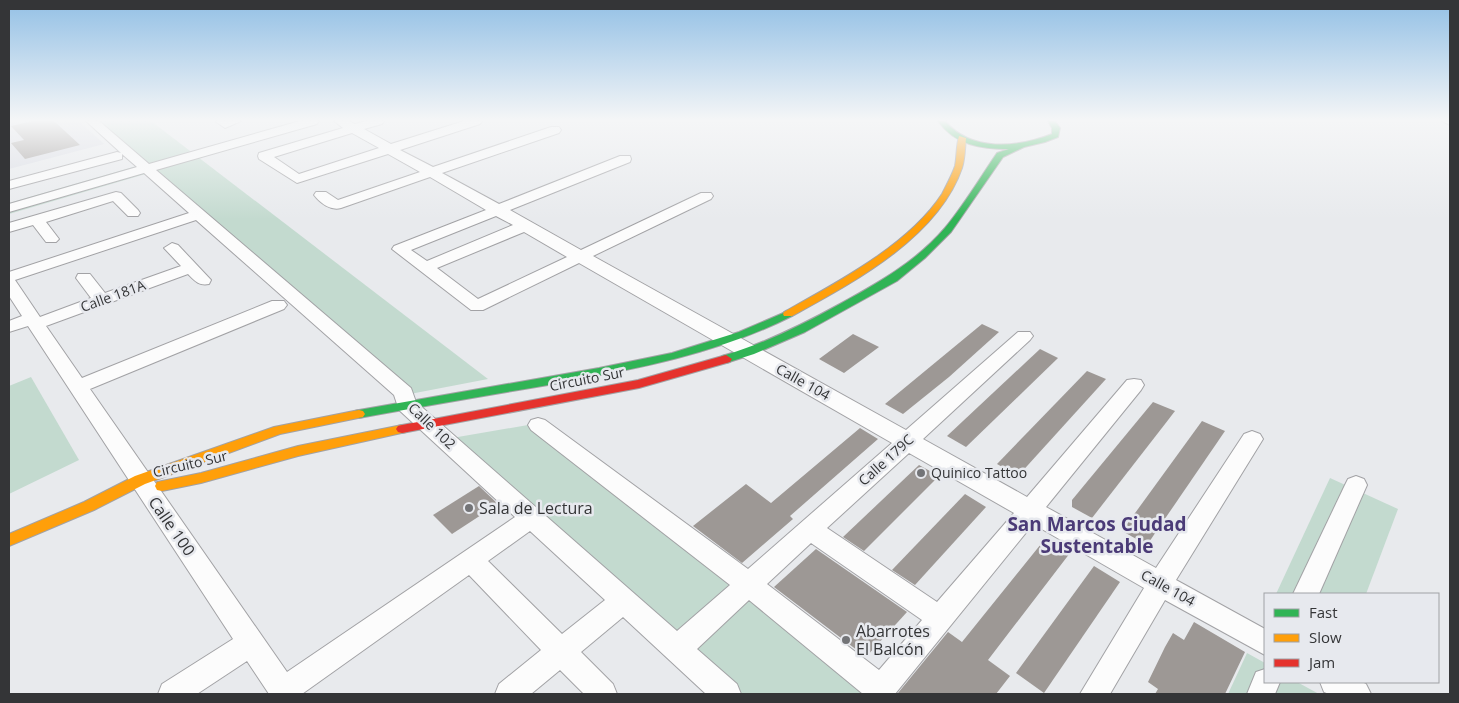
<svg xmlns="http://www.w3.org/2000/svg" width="1459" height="703" font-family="'Open Sans',sans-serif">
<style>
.built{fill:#dadce4}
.green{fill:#c3dacf}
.building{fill:#9d9895}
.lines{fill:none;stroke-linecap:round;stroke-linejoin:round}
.street-casing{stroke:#a2a2a5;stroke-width:2}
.fast-casing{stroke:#a2a2a5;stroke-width:2}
.slow-casing{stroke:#a2a2a5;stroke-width:2}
.jam-casing{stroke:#a2a2a5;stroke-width:2}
.street{fill:#fcfcfc;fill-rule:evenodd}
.fast{fill:#30b455;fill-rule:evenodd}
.slow{fill:#ff9f0a;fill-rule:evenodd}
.jam{fill:#e5322d;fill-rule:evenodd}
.poi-dot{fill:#737477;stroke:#e7e9ee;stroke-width:2}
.labels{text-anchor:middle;stroke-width:5;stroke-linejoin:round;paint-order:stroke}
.street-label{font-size:14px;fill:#343537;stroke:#e7e9ee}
.poi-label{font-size:14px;fill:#343537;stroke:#e7e9ee;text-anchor:start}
.near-poi-label{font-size:16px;fill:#343537;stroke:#e7e9ee;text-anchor:start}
.near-street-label{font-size:16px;fill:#343537;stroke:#e7e9ee}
.near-quarter-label{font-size:19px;font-weight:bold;fill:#4b3b77;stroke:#e7e9ee}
</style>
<rect width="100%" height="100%" fill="#e8eaed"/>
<!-- built -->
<path class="built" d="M22,121h57l25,23 -95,25v-45z"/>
<!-- green -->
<g class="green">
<path d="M97,121h54l337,258 -78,15z"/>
<path d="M140,165l9,8 -140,41v-11z"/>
<path d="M31,377l48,83 -70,34v-108z"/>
<path d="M528,425l354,269h-142l-288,-256z"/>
<path d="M1330,478l68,31 -32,85h-90z"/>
<path d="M1247,653l18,10v19h32l22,12h-91z"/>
</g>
<!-- building -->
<g class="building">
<path d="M33,121h21l26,24 -55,14 -14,-16 13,-3 -13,-14z"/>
<path d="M982,324l17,8 -50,45 -46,37 -18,-10z"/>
<path d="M853,334l26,13 -35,26 -25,-14z"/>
<path d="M1040,349l18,9 -92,89 -19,-11z"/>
<path d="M1087,371l19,8 -88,97 -21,-12z"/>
<path d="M1153,402l22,9 -10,13 -73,94 -20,-11v-7z"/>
<path d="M1202,421l23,10 -78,114 -25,-14z"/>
<path d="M860,428l18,11 -88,77 3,3 -51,44 -49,-37 53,-42 25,19z"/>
<path d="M919,465l20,11 -75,75 -21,-14z"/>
<path d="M479,486l19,18 -46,30 -19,-19z"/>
<path d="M965,494l21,13 -71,78 -23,-15z"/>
<path d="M1045,539l25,14 -82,107 22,16 -14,18 -98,-1 50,-61 14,10z"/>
<path d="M816,549l91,63 -41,45 -92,-70z"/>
<path d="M1094,566l26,16 -76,111 -28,-20z"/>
<path d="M1194,622l51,30 -20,42h-70l3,-5 -10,-7 17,-35 8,-14 11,7z"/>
</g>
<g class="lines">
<!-- street casing -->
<g class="street-casing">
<g id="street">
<path d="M86,121h13l50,43 151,-43h19l-2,3 -161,46 255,218 5,14 261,229 53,-46 -199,-155 -3,-5 3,-5 7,-2 7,2 203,149 144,-126 -313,-180 -96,47h-12l-79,-61 2,-3 92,-36 -56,-33 -89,31c-10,3 -21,-5 -27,-13l2,-3h10l12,8 82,-28 -32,-18 -91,29 -38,-24 -1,-3 1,-3 84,-25 -9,-7h15l6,3 11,-3h18l-2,3 -18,5 27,15 73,-23h18l-2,3 -80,26 33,17 118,-40h8l2,3 -2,3 -117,40 57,31 121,-48h10l1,3 -1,3 -120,48 71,40 120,-57h10l2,3 -2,3 -118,57 313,174 112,-98h12l3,4 -3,4 -107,99 104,58 100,-117 7,-1 7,1 3,5 -3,5 -95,117 110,61 88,-134 8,-3 8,3 3,5 -87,141 89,49v26l-100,-55 -55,94h-30l64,-106 -111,-64 -138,170h-32l-114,-94 -52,49 40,35 4,10h-35l-83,-77 -42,35 32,32 4,10h-33l-24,-24 -29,24h-36l4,-10 42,-34 -72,-75 -167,119h-33l-22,-33 -50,33h-39l4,-10 71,-45 -205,-313 -19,6v-11l13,-5 -13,-20v-24l180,-59 -45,-40 -135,39v-8l128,-37 -15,-13v5l-113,30v-8l108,-29 4,1zM352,133l27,15 -80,26 -25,-17zM496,216l17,9 -86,36 -16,-11zM196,220l198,175 5,15 116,107 -228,155 -197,-283 194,-80 3,-4 -3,-4h-12l-190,77 -36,-52 142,-52c7,7 11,12 21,10l2,-4 -33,-35 -6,-2 -8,5 17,18 -76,27 -15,-19h-12l-2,4 15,20 -51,19 -25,-37zM524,232l43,25 -89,42 -41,-31zM909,453l105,60 -77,89 -110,-74zM530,531l75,69 -43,34 -74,-73zM811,543l111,77 -43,50 -112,-86z"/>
<path d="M215,121h26l-16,7z"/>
<path d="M1442,121h8v4z"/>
<path d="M116,192l5,1 17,17 2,3 -2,3h-10l-15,-15 -67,21 13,17 -3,3h-10l-13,-17 -24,7v-9z"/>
<path d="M1356,476l8,3 3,6 -48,109h-26l52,-109 3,-6z"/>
<path d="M1265,669v13h15l-5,12h-28l9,-22z"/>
<path d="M1320,682h42l4,2 5,10h-42l-5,-2z"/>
</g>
</g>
<!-- fast casing -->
<g class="fast-casing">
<g id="fast">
<path d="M938,121h7c26,31 72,27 107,13v-6l-4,-7h7l5,7 -2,9 -13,5 -21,5 -21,10 -52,75 -26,26 -28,23 -92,51 -51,22 -28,9 -4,-1 -2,-3 2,-3c42,-12 80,-31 118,-52 38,-21 76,-42 105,-76 19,-23 35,-50 52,-75l12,-4c-28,0 -54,-4 -71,-28z"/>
<path d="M788,311l5,3 -1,2c-75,38 -156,53 -238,68 -65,11 -130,22 -195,34l-4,-1 -2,-3 2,-3 4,-1 240,-42 73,-15 67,-21z"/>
</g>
</g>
<!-- slow casing -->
<g class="slow-casing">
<g id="slow">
<path d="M959,136l7,2c-1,10 -1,21 -4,30 -24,70 -110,115 -170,148h-8l-1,-2 1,-2c52,-29 125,-67 158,-118 4,-8 10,-19 13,-28 2,-9 1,-20 4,-30z"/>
<path d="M359,410l4,1 2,3 -2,3 -83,17 -135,50 -51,26 -85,36v-12l75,-32 51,-26 139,-49z"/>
<path d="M402,425l4,1 2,3 -2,3 -108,24 -97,27 -39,8 -5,-1 -2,-4 2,-4 5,-1 39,-8 97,-27z"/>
</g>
</g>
<!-- jam casing -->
<g class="jam-casing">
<path id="jam" d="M726,355l6,4 -2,3 -91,26 -237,45 -4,-1 -2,-3 2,-3 4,-1 236,-45z"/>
</g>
<!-- street -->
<use href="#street" class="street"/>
<!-- fast -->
<use href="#fast" class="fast"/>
<!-- slow -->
<use href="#slow" class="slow"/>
<!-- jam -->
<use href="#jam" class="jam"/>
</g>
<!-- sky -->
<linearGradient id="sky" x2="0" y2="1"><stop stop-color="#93c0e5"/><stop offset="0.55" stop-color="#f5f6f7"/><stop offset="1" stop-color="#f5f6f7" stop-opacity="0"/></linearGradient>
<rect width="1459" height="219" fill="url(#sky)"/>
<!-- markers -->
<g class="poi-dot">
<circle cx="921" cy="473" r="5"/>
<circle cx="469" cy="508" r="5"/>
<circle cx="846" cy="640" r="5"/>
</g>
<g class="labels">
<!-- street labels -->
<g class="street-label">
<text transform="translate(113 296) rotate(-20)" y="5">Calle 181A</text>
<text transform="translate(587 379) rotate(-11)" y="5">Circuito Sur</text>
<text transform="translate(803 382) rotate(29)" y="5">Calle 104</text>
<text transform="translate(432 426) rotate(44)" y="5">Calle 102</text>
<text transform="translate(886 460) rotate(-42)" y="5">Calle 179C</text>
<text transform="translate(190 464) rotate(-13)" y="5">Circuito Sur</text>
<text transform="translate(1168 588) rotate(29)" y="5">Calle 104</text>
</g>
<!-- poi labels -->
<g class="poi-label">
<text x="931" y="478">Quinico Tattoo</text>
</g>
<!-- near-poi labels -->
<g class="near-poi-label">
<text x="479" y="514">Sala de Lectura</text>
<text x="856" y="637">Abarrotes<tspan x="856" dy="18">El Balcón</tspan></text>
</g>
<!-- near-street labels -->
<g class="near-street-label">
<text transform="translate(172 526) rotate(55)" y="6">Calle 100</text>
</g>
<!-- near-quarter labels -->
<g class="near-quarter-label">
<text x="1097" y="531">San Marcos Ciudad<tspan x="1097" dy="22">Sustentable</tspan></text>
</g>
</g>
<!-- border -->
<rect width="1459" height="703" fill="none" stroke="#343537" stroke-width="20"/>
<!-- legend -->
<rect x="1264" y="593" width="175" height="90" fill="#e7e9ee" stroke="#9fa1a5"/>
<rect x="1274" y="609" width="25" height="8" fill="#30b455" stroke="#9fa1a5"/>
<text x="1309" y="618" font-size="15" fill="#343537">Fast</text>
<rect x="1274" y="634" width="25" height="8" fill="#ff9f0a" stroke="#9fa1a5"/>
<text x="1309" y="643" font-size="15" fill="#343537">Slow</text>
<rect x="1274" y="659" width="25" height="8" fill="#e5322d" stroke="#9fa1a5"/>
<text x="1309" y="668" font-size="15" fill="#343537">Jam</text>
</svg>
